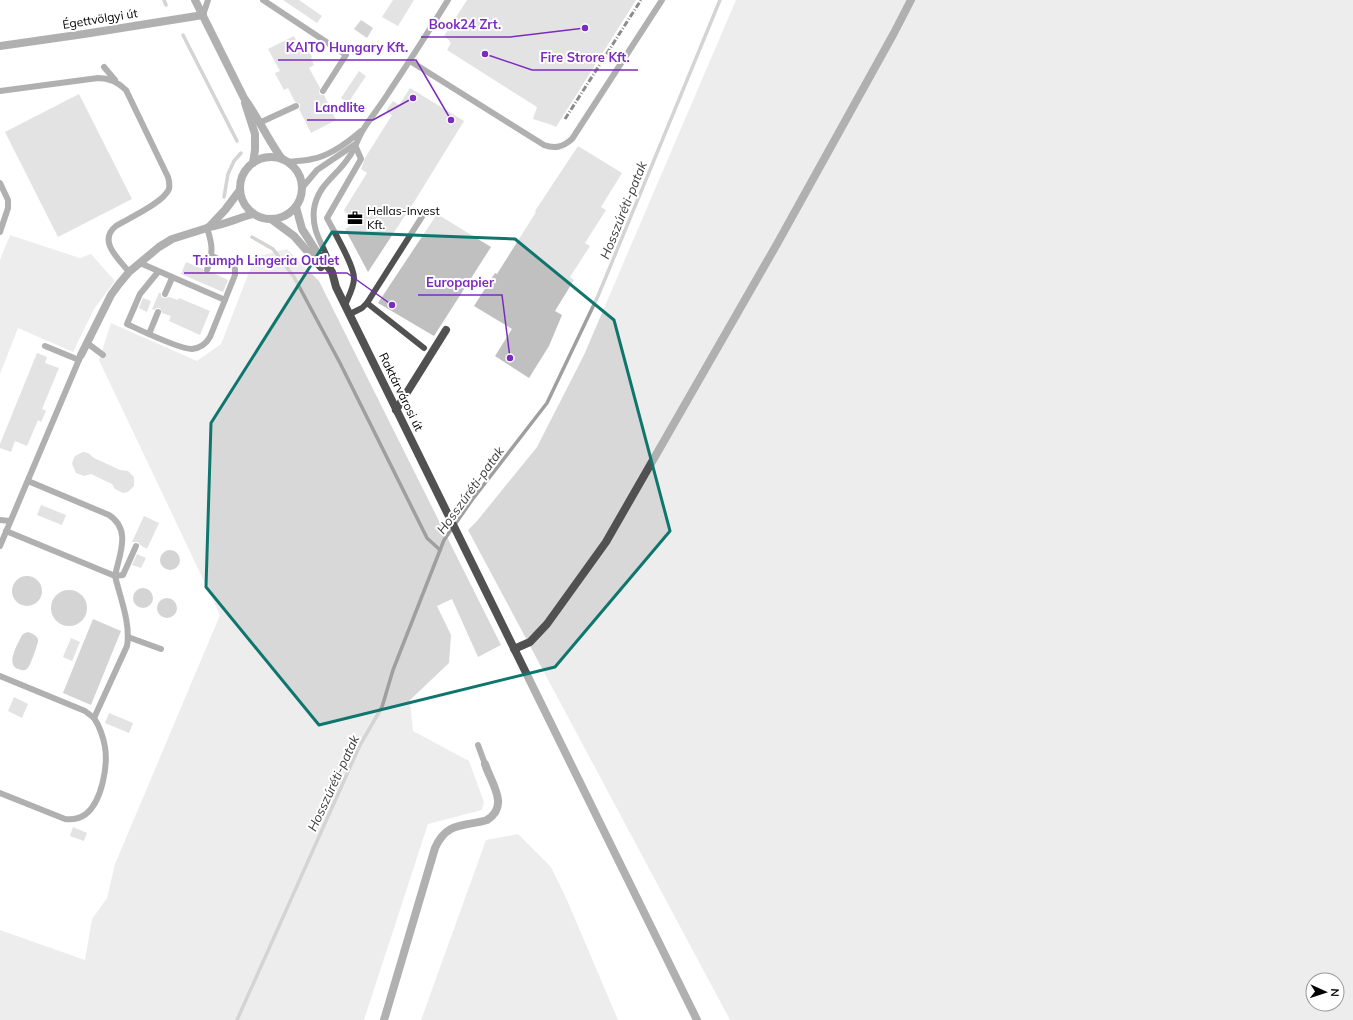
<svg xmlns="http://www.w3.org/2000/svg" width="1353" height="1020" font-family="Mulish,sans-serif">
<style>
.green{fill:#d8d8d8;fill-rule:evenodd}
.water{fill:#9f9f9f}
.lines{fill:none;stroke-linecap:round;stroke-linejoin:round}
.stream{stroke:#9f9f9f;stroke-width:3.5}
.building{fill:#c0c0c0}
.service{stroke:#515151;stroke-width:6}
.minor{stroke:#515151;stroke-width:8}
.tertiary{stroke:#515151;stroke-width:8}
.rail{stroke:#000;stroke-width:3;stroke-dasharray:6 2 1 2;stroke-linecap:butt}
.marked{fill:none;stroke:#0f766e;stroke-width:3;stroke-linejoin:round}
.labels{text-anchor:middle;stroke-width:4;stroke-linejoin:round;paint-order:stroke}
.street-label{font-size:12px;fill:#000;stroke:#fff}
.poi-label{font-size:12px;fill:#000;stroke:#fff;text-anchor:start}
.water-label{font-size:13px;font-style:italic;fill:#404040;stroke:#fff}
.leader{fill:none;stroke:#7b2cbf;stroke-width:1.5}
.callout-dot{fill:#7b2cbf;stroke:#fff;stroke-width:1.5}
.callout-label{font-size:13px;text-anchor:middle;font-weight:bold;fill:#7b2cbf;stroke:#fff;stroke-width:4;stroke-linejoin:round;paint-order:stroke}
</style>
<rect width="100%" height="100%" fill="#fff"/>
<!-- green -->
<g class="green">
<path d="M736,0h617v1020h-623l-262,-490 9,-9 60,-74 47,-92zM1313,980h24v24h-24z"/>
<path d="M10,235l70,23 11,-4 24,27 -21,28 -21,43 -55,-24 -18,46v-114z"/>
<path d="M287,249l32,32 182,364 -23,12 -26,-58 -15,7 14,29 -2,28 -39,37 3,31 56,30 15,41 -2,8 -54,14 -64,196h-364v-90l85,30 7,-41 15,-21 8,-34 105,-249 -121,-255 12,-37 86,38 24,-17 34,-87z"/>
<path d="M518,834l33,33 16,33 51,120h-197l65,-180z"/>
</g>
<!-- water -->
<g class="water">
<path d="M361,20l12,8 -6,10 -13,-9z"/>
<circle cx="170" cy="560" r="10"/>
<circle cx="27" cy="591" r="15"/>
<circle cx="143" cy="598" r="10"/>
<circle cx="69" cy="608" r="18"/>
<circle cx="167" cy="608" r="10"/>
<path d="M93,619l28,12 -30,74 -28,-12z"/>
<path d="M28,632c5,2 11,4 10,10 -2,6 -7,23 -11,27 -3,2 -6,1 -9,0 -13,-5 0,-25 4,-34l3,-2z"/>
</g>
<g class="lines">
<!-- stream -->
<g class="stream">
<path d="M164,0l2,5"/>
<path d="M183,35l54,106"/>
<path d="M224,197l4,-23 6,-13 7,-8"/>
<path d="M252,237l21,12 21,28 46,86 87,175 13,12"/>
<path d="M237,1020l123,-275 22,-38 11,-37 51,-130 28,-40 75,-97 51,-107 122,-296"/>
</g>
</g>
<!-- building -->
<g class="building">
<path d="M283,0h16l23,16 -5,7z"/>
<path d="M393,0h21l-16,26 -16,-9z"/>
<path d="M467,0h169l-80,127 -4,-2 -19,-6 4,-12 -90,-57 4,-7 -2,-1 1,-1 -6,-5z"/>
<path d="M294,36l6,13 7,-3 5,11 -1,1 3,7 -5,3 11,20 -1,5 2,2h3l12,25 -25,13 -12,-24 1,-2v-3l-5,-2 -7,-14 -4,2 -6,-11 -3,-6 5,-2 -12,-22z"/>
<path d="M359,71l7,5 -18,27 -7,-5z"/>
<path d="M410,88l54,33 -50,81 -46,70 -23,-43 7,-4 -8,-15 23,-37 -6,-4 4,-11 27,-43 -6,-4 7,-10 6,4z"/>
<path d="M79,94l53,105 -74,38 -53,-105z"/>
<path d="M578,146l44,27 -21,34 5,3 -21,33 5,3 -20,31 4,3 -19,31 7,4 -13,31 -20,32 -34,-22 17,-27 -38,-23 21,-33 2,1 39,-62 -1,-1z"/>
<path d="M437,214l54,33 -57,89 -56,-33z"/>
<path d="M186,262l17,7 2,5h3l3,-2 17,8 -5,12 -42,-18z"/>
<path d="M159,293h2v3l3,2 5,-1 9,3 1,-2 31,13 -10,24 -31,-14 2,-5 -9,-3 -2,-5h-3l-3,2 -2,-1z"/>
<path d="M143,298l8,3 -4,11 -8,-4z"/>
<path d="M37,353l10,4 -2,6 14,5 -17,41 4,2 -5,11 -3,-2 -11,26 -12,-5 -4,11 -11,-4v-4z"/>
<path d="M83,452l5,1 6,5 26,12 8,1 6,6v9l-6,6 -5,1 -8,-4 -3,-5 -21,-10 -7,2 -8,-3 -4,-9 1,-4 2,-4z"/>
<path d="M41,505l25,10 -4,10 -25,-10z"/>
<path d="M144,516l15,7 -12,26 -7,-4 -2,-3h-6z"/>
<path d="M137,554l9,4 -5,10 -9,-3z"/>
<path d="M71,638l9,4 -8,19 -9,-4z"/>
<path d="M14,697l14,7 -6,14 -14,-7z"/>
<path d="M109,713l24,10 -4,10 -24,-10z"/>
<path d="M73,827l14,6 -3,8 -14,-5z"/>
</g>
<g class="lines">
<!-- service -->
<g class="service">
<path d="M263,0l83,55 -23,36"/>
<path d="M203,15l5,-15"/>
<path d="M410,61l134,84c11,4 19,2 28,-6l90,-139"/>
<path d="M104,67l11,13"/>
<path d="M0,91l98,-13c12,0 20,4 28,12l42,87c1,4 2,7 1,12 -6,14 -40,29 -53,37 -19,15 3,33 13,46"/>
<path d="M259,123l37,-17"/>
<path d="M287,162c9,-1 17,-1 25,-3 18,-3 35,-16 49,-28"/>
<path d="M0,183l8,17v8l-8,24"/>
<path d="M302,188l15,-18 37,-25"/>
<path d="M140,263l85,37"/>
<path d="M331,269c-5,-23 -20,-34 -17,-60 4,-25 23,-33 35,-52 6,-8 9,-19 14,-27 8,-13 18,-25 26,-38 20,-30 40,-61 59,-92"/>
<path d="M207,270c6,-18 6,-24 0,-42l2,-1"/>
<path d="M158,272l-18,22 -13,30c13,6 52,25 65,25 8,-1 14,-5 18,-12l25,-62v-6l-2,-3 -21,-10"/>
<path d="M165,294l7,-16"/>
<path d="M367,303l57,45"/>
<path d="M345,305c4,-9 9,-18 9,-27 0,-13 -21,-48 -27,-60l34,-59 -6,-14"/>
<path d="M350,314l12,-6 5,-5 58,-91"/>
<path d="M149,334l9,-22"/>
<path d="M87,343l16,12"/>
<path d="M45,346l34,14"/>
<path d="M0,520l10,1"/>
<path d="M6,531l109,45c4,-21 17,-46 -6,-61l-81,-34"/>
<path d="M0,546l81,-191"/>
<path d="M128,637l33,12"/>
<path d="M0,676l85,35 9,7 33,-72c4,-22 -7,-49 -12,-70l8,-1 13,-29"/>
<path d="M478,745l7,19"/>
<path d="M0,793l65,26c7,1 14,0 21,-5 16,-13 22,-48 19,-67 -2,-11 -5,-20 -11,-29"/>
</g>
<!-- minor -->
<g class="minor">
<path d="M0,46l84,-12 119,-19"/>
<path d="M209,227l16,-17 15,-20"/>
<path d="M209,227c15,-2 29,-9 44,-13"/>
<path d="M81,355l30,-60 8,-11 10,-12 30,-25 13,-8 35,-11"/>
<path d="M396,410l50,-80"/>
<path d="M514,649l16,-7 17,-18 59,-82 171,-298 117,-211 17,-33"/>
<path d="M384,1020l51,-172c12,-27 29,-21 52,-28 23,-14 4,-37 -2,-56"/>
</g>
<!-- tertiary -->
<g class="tertiary">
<path d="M195,0l49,98c14,19 24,42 38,61"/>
<path d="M245,103l10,31v16l-2,13"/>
<circle cx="271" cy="188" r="31"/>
<path d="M296,207l6,22 16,25 14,18 4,15 361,733"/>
<path d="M271,219l23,17 27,31"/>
</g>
<!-- rail -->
<path class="rail" d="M565,119l76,-119"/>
</g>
<!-- marked area -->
<path d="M0 0H1353V1020H0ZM332,232l183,7 99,81 56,211 -115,136 -236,58 -113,-138 5,-164z" fill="#fff" fill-opacity=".55" fill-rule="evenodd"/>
<path class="marked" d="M332,232l183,7 99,81 56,211 -115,136 -236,58 -113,-138 5,-164z"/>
<!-- icons -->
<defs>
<g id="office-bare" transform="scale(1.2)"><path d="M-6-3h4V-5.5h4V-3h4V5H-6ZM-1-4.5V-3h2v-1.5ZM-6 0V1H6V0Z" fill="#000" stroke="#fff" stroke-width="2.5" paint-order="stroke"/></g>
</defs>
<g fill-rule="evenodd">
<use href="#office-bare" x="355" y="218"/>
</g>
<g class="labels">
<!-- street labels -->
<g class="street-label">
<text transform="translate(100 19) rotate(-9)" y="4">Égettvölgyi út</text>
<text transform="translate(401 392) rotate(64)" y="4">Raktárvárosi út</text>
</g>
<!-- poi labels -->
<g class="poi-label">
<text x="367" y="215">Hellas-Invest<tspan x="367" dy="14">Kft.</tspan></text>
</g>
<!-- water labels -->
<g class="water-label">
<text transform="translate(623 210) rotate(-68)" y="5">Hosszúréti-patak</text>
<text transform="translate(470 490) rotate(-54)" y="5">Hosszúréti-patak</text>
<text transform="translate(333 783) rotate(-65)" y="5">Hosszúréti-patak</text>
</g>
</g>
<!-- callouts -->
<path class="leader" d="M585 28L510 37H421M451 120L416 60H278M485 54L532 70H638M413 98L373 120H307M392 305L347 273H184M510 358L502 295H418"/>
<g class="callout-dot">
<circle cx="585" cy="28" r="4"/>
<circle cx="451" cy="120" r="4"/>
<circle cx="485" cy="54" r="4"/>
<circle cx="413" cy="98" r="4"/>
<circle cx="392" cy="305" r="4"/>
<circle cx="510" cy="358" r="4"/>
</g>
<g class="callout-label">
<text x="465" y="29">Book24 Zrt.</text>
<text x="347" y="52">KAITO Hungary Kft.</text>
<text x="585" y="62">Fire Strore Kft.</text>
<text x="340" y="112">Landlite</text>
<text x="266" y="265">Triumph Lingeria Outlet</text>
<text x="460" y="287">Europapier</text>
</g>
<!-- north arrow -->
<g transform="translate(1325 992) rotate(93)"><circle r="19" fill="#ffffff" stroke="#999999"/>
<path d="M0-3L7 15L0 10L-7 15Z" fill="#000000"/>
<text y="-6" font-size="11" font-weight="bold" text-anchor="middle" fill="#000000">N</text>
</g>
</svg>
